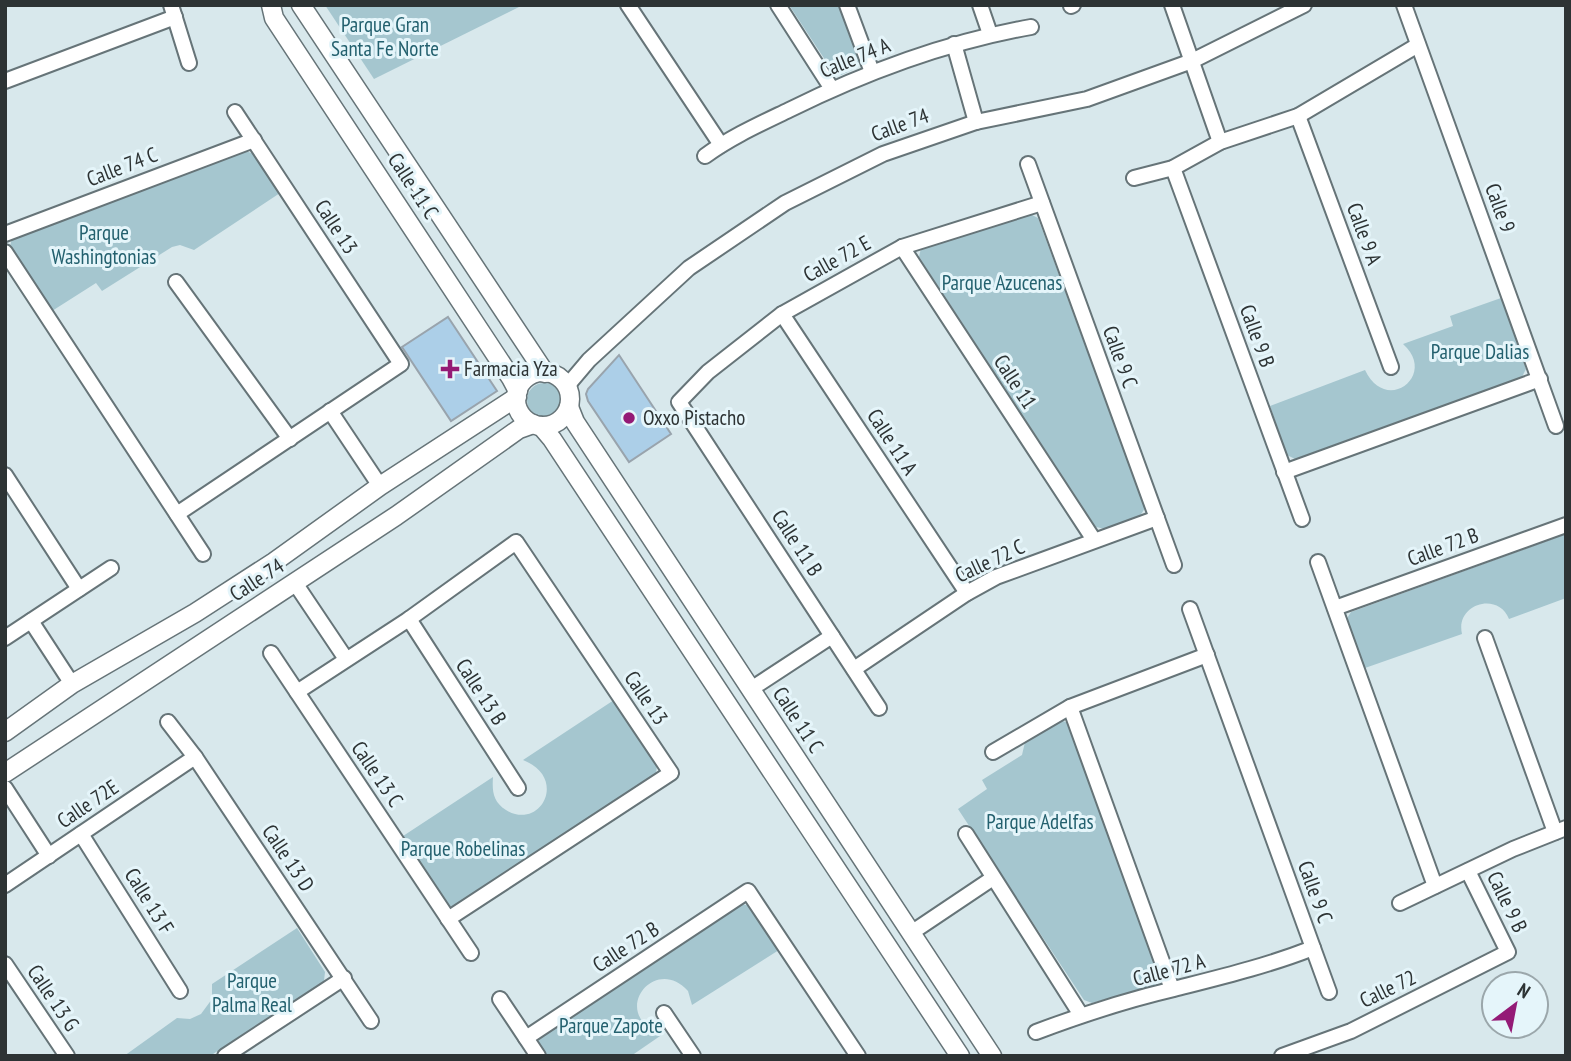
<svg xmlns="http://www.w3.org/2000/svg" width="1571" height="1061" font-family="'PT Sans Narrow',sans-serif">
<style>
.green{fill:#a5c6cf}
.building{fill:#accfe8;stroke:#99a4ad;stroke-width:2}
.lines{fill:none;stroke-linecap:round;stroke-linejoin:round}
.minor-casing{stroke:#667478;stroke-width:18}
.major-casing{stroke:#667478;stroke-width:21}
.minor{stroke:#fff;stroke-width:14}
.major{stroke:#fff;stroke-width:18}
.poi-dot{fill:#941a76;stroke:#e5f5fa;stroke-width:2.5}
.labels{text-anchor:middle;stroke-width:6;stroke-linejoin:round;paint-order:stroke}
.park-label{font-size:21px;fill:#23606e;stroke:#e5f5fa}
.street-label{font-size:21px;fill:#2d3334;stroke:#e5f5fa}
.poi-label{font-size:21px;fill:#2d3334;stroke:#e5f5fa;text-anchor:start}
</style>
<rect width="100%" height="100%" fill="#d8e8ec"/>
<!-- green -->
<g class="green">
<path d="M325,5h198l-149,74z"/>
<path d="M789,5h49l21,57 -5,7 -13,6 -8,-3z"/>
<path d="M246,151l8,3 26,39 -86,57 -14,-5 -8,2 -70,44 -6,-8 -44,28 -42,-64 2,-9z"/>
<path d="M1030,214l8,4 107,290 -5,8 -35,13 -9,-2 -177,-270 2,-9z"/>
<path d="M1501,298l25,71 -4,8 -227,82 -8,-4 -17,-49 95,-36c21,45 73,5 38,-26l50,-18 -3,-10z"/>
<circle cx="544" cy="400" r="17"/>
<path d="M1566,534v64l-57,21c-11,-28 -54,-15 -47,15l-97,34 -19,-48 5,-8z"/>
<path d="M614,700l43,65 -1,9 -202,133 -8,-2 -46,-67 93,-61c-1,14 0,25 13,33 34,21 63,-32 17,-50z"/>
<path d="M1058,719l10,4 92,253 -4,9 -64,18 -8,-3 -126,-191 29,-20 -5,-9 40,-25 3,-13z"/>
<path d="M742,904l8,2 29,44 -87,55 -4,-14c-34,-38 -81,25 -25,43l-32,22h-87l-6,-9 1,-8z"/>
<path d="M297,928l28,44 -1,9 -114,75h-86l53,-38 13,1 11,-5 11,-15v-15z"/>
</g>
<!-- building -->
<g class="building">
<path d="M448,317l49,74 -46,30 -49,-74z"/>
<path d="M619,355l52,79 -42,28 -41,-61 -2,-7 2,-5z"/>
</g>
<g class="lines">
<!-- minor casing -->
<g class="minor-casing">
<g id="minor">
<path d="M171,5l18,58"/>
<path d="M628,5l93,140"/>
<path d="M778,5l54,84"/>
<path d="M847,5l25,67"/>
<path d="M980,5l10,29"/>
<path d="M1172,5l48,137"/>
<path d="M1404,5l152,421"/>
<path d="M1071,6l2,-1"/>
<path d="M954,44l22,78"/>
<path d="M5,81l170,-64"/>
<path d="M1298,116l93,251"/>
<path d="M705,156c26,-19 55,-32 84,-46 77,-38 157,-68 242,-83"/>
<path d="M1028,164l146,401"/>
<path d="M1173,168l129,351"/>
<path d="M1134,178l39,-10 47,-26 78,-26 120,-71"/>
<path d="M5,234l249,-94"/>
<path d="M902,247l192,293"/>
<path d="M5,252l198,302"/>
<path d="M176,282l114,157"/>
<path d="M782,314l185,279"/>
<path d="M567,386l22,-26 100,-92 96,-65 98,-49 93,-32 111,-23 105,-38 112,-56"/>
<path d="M330,411l50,75"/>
<path d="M1284,472l256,-93"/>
<path d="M5,475l74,114"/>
<path d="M177,514l224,-150 -166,-252"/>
<path d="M1318,562l117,324"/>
<path d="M295,583l51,76"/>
<path d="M1335,608l231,-83"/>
<path d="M1190,609l139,383"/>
<path d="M409,619l109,169"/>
<path d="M31,621l41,63"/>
<path d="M5,638l106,-70"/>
<path d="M1485,638l70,194"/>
<path d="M271,653l200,300"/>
<path d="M854,669l113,-76 29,-16 161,-59"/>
<path d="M751,689l81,-53"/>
<path d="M297,692l112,-73 107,-77 155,231 -223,146"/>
<path d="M1070,707l102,282"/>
<path d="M879,708l-200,-306 29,-30 74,-58 120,-67 140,-44"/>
<path d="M168,722l27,35 176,264"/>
<path d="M993,752l77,-45 137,-52"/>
<path d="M5,788l44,68"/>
<path d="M81,834l99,157"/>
<path d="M966,834l115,181"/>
<path d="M5,885l190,-128"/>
<path d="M1400,903l113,-54 53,-21"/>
<path d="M911,933l82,-55"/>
<path d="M5,964l62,92"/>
<path d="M500,999l38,57"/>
<path d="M664,1013l29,43"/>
<path d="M1036,1032c45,-17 91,-32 138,-43 47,-12 93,-23 139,-41"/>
<path d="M526,1038l222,-147 110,165"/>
<path d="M225,1056l119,-78"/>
<path d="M1282,1056l69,-25 157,-79 -40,-81"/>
</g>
</g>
<!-- major casing -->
<g class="major-casing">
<g id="major">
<path d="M271,5l3,13 237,360 7,13"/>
<path d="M301,5l244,368"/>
<circle cx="543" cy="399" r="27"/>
<path d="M569,407l6,15 417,634"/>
<path d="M541,426l11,13 408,617"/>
<path d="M5,732l67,-48 123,-71 79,-51 106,-76 137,-89"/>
<path d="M5,773l391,-257 123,-87 14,-5"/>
</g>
</g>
<!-- minor -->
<use href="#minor" class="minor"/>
<!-- major -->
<use href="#major" class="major"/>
</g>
<!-- markers -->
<g class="poi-dot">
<path d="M446.5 358.5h7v7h7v7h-7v7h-7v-7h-7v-7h7z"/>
<circle cx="629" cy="418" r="7"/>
</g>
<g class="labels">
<!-- park labels -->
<g class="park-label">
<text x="385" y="32">Parque Gran<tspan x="385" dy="24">Santa Fe Norte</tspan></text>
<text x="104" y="240">Parque<tspan x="104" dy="24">Washingtonias</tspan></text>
<text x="1002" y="290">Parque Azucenas</text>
<text x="1480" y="359">Parque Dalias</text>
<text x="1040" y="829">Parque Adelfas</text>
<text x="463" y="856">Parque Robelinas</text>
<text x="252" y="988">Parque<tspan x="252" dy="24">Palma Real</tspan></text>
<text x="611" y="1033">Parque Zapote</text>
</g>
<!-- street labels -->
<g class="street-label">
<text transform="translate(855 58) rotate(-22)" y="7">Calle 74 A</text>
<text transform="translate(900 125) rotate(-20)" y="7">Calle 74</text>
<text transform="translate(122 167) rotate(-21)" y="7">Calle 74 C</text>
<text transform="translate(413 186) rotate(57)" y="7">Calle 11 C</text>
<text transform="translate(1500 208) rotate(70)" y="7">Calle 9</text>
<text transform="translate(336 227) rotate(57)" y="7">Calle 13</text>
<text transform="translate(1364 234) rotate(70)" y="7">Calle 9 A</text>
<text transform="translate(837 259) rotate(-29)" y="7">Calle 72 E</text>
<text transform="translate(1257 336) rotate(70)" y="7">Calle 9 B</text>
<text transform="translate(1120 357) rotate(70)" y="7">Calle 9 C</text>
<text transform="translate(1015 382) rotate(57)" y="7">Calle 11</text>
<text transform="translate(892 442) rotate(57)" y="7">Calle 11 A</text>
<text transform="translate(797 543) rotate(57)" y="7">Calle 11 B</text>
<text transform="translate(1443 547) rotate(-20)" y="7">Calle 72 B</text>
<text transform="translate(990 561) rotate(-25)" y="7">Calle 72 C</text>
<text transform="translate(257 580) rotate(-33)" y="7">Calle 74</text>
<text transform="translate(481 692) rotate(57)" y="7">Calle 13 B</text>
<text transform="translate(646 698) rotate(56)" y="7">Calle 13</text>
<text transform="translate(798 720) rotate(57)" y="7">Calle 11 C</text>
<text transform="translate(377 774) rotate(56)" y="7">Calle 13 C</text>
<text transform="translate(88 804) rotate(-34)" y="7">Calle 72E</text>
<text transform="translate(288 858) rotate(56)" y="7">Calle 13 D</text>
<text transform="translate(1315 892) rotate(70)" y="7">Calle 9 C</text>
<text transform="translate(149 901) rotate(58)" y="7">Calle 13 F</text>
<text transform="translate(1507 902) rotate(64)" y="7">Calle 9 B</text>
<text transform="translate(626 947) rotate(-33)" y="7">Calle 72 B</text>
<text transform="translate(1169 970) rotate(-15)" y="7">Calle 72 A</text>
<text transform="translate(1388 989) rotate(-26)" y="7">Calle 72</text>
<text transform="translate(53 998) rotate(56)" y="7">Calle 13 G</text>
</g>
<!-- poi labels -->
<g class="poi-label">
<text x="464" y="376">Farmacia Yza</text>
<text x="643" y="425">Oxxo Pistacho</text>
</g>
</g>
<!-- border -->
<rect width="1571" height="1061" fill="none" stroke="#2d3334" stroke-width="14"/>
<!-- north arrow -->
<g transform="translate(1515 1005) rotate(32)"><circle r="33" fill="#e5f5fa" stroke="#9ba7ab" stroke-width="2"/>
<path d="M0-5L12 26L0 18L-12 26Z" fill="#941a76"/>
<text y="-10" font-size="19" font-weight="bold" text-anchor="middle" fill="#2d3334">N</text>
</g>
</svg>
